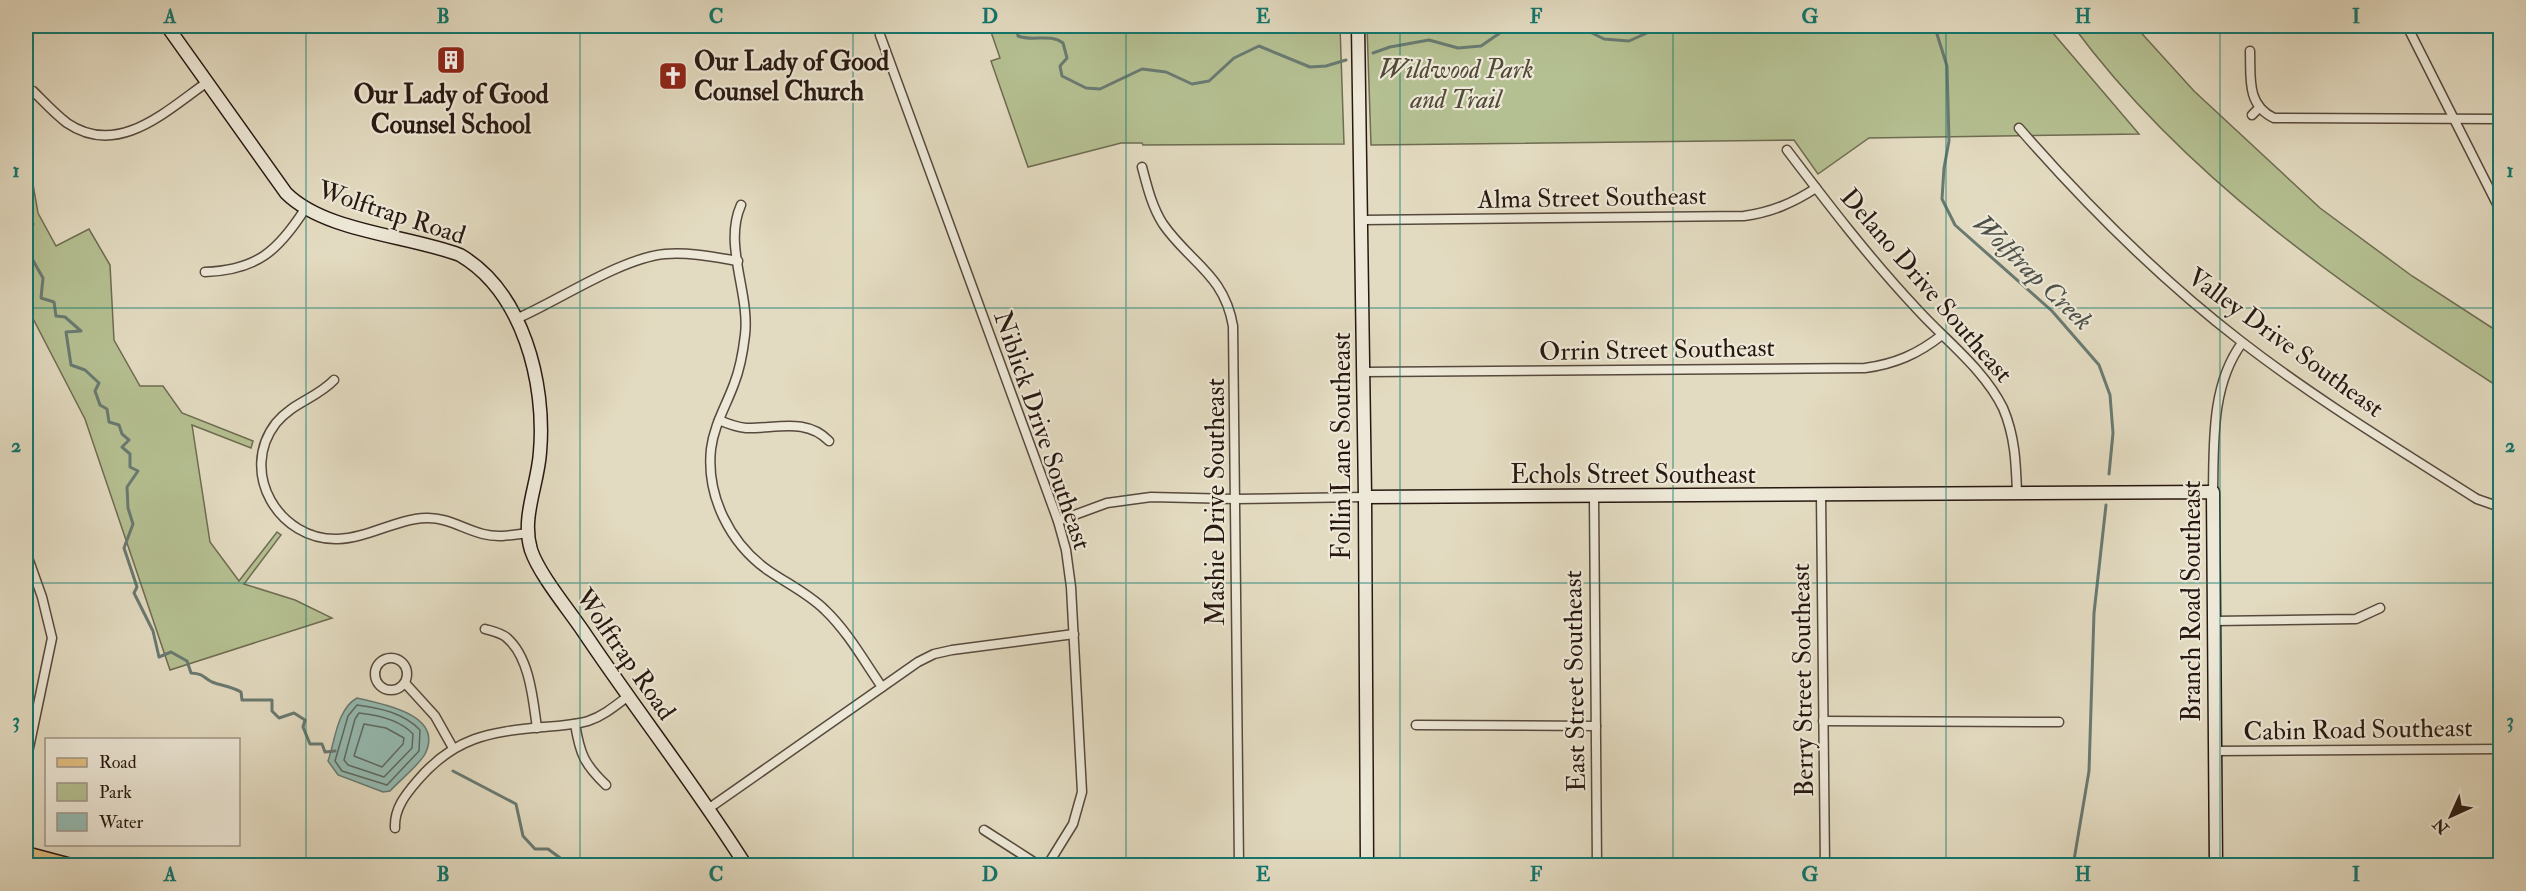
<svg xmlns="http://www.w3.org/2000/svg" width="2526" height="891" font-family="'IM FELL Double Pica',serif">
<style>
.green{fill:#b5c092;stroke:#6e6c52;stroke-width:1.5}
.water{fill:#95bbb2;stroke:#697a72;stroke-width:1.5}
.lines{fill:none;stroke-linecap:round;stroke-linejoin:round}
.shore{stroke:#5e6a62;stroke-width:1.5}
.stream{stroke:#697a72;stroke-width:3}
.street-casing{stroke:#57493d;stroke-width:11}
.secondary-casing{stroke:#281811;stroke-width:15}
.primary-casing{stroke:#281811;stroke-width:15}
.street{stroke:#ede8d7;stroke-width:8}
.secondary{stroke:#ede8d7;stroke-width:12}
.primary{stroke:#e2be80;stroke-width:12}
.grid{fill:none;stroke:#0f766e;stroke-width:1.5;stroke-opacity:0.55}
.labels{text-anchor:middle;stroke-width:4.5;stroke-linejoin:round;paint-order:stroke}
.poi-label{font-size:26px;font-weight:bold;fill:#281811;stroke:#ede8d7;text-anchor:start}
.park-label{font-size:26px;font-style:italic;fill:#524a38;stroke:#ede8d7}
.street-label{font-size:26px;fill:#281811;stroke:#ede8d7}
.water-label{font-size:27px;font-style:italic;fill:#4e5149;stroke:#ede8d7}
.neatline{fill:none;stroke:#0f766e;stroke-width:2}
.grid-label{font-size:20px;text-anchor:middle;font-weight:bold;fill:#0f766e}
</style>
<rect width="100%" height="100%" fill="#e3dbc1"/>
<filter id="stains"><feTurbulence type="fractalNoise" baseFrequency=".00333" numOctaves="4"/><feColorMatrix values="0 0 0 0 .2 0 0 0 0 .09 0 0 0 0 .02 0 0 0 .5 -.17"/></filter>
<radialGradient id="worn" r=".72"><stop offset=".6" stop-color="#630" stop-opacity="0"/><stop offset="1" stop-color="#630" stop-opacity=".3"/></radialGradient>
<!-- green -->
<g class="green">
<path d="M989,26h351l4,118 -201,1 -1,-2h-21l-93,24 -37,-106 9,-3z"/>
<path d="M1367,26h680l92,108 -270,4 -51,36 -24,-34 -423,5z"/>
<path d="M2073,26h62l59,65 126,117 92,68 88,57v55c-157,-102 -314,-209 -427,-362z"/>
<path d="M26,165l5,8 7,40 18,33 33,-17 21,36 4,75 26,46h23l19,27 71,28 -2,7 -59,-23 18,117 29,39 38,-49 4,3 -37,49 51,16 37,18 -162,52 -85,-251 -59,-114z"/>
</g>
<!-- water -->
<path class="water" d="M357,698c24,6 88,16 68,56 -6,11 -26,27 -35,37l-7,1 -45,-17 -10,-14c7,-20 9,-52 29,-63z"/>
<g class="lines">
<!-- shore -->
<g class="shore">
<path d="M357,705c23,3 47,8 63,25l-1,21 -32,34 -45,-14 -7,-10 13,-45z"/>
<path d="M359,713c19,2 41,7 54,21l-1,14 -28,29 -36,-12 -4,-5 11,-41z"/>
<path d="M364,724l22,4 18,10 -1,6 -21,23 -28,-11z"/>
</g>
<!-- stream -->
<g class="stream">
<path d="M1017,26l1,10c15,6 32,-3 45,7l4,15 -7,8 2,10 24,12 14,1 42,-20 24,3 26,12 17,-3 25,-23 25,-12 51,21 16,-1 20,-6"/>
<path d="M1578,26l26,13 25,2 29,-13 20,-2"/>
<path d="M1688,26c15,8 24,6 40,0"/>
<path d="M1930,26l6,5 11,35 2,75 -5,27 -2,31 13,26 97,86 47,54 11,30 3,38 -4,41"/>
<path d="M1373,53l17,-6 39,-7 29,8 23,-2 29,-20"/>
<path d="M26,181l2,2 -2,2"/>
<path d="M26,200l2,2 -2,6"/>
<path d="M26,211l7,13 -7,24 17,30 -2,20 13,4 2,14 9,1 16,14 -15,1 5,33 14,5 14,13 -4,8 5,14 7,4 2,13 10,3 3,9 7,6 -7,7 8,7v13l8,4 -11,16 1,21 5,16 -9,24 13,39 -3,6 19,38 6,26 12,-5 16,9 4,12c14,1 11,4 21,9 10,4 19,4 29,10l1,8h30v11l7,7 15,-5 11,7 -2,7 7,17h12l3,8 10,-1"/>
<path d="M453,771l63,33 7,32 12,13h13l23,17"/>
<path d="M2073,866l16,-95 5,-158 12,-108"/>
</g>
<!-- street casing -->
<g class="street-casing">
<g id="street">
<path d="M2407,26l93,184"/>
<path d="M880,35l178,486 8,29 5,37 11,205 -9,32 -26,42"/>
<path d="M2250,51c1,26 -4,54 24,67l226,1"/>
<path d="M33,91c11,11 22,23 34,32 51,35 99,-12 139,-40"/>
<path d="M2252,115l7,-7"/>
<path d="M2019,128c68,78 141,151 223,214 75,58 155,106 235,157l23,8"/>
<path d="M1787,150c41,54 83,109 130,159 28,31 67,60 86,99 12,28 13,55 14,85"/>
<path d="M1142,167c5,19 10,40 21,57 27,39 61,50 70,102l6,540"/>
<path d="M741,205c-18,40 9,88 4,130 -2,17 -5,34 -11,49 -8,22 -20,41 -23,65 -5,47 19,95 58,122 19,13 40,23 56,39 23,22 39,51 57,77"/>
<path d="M1362,220l382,-4c28,-4 49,-13 72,-28"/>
<path d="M205,272c52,-2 73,-21 100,-63"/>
<path d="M516,319c42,-18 105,-61 149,-65 25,-2 49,3 73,7"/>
<path d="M1364,372l501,-4c30,-4 53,-14 77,-33"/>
<path d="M334,380c-17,18 -42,23 -58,43 -38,49 3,118 62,116 30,-1 58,-20 88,-21 21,-1 37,11 57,16 15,4 30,1 45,-1"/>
<path d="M719,420c9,4 17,7 27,8 29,1 60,-11 83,13"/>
<path d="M2213,492c1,-50 -2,-107 29,-149"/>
<path d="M1821,494l4,372"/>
<path d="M1594,496l3,370"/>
<path d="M1058,521l49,-18 44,-6 84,2 130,-2"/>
<path d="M26,552l16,45 10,41 -26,124"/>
<path d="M2214,621l142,-2 24,-11"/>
<path d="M485,629c7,2 17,4 22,9 23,20 26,62 30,90"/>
<circle cx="391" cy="674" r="16"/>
<path d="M405,683l30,33 18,32"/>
<path d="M1823,721l236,1"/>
<path d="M575,724c5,30 9,40 31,61"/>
<path d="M1416,725l180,1"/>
<path d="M2215,751l285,-2"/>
<path d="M708,809l210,-147 16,-8 18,-4 122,-16"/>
<path d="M395,828c-1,-19 10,-33 23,-48 37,-43 71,-48 125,-53 15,-1 31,-2 45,-6 15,-5 27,-15 39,-24"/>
<path d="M984,830l56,36"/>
</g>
</g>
<!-- secondary casing -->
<g class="secondary-casing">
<g id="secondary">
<path d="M167,26l119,167c39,39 121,42 174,62 63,37 86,128 80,197 -2,33 -19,65 -9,98 8,24 37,59 52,81 53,79 112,154 163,235"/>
<path d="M1358,26l7,471 2,369"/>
<path d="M1365,497l848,-5 3,374"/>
</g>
</g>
<!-- primary casing -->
<g class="primary-casing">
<path id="primary" d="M26,853l49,13"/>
</g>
<!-- street -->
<use href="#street" class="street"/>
<!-- secondary -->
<use href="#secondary" class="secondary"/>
<!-- primary -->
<use href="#primary" class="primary"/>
</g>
<!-- grid -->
<path class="grid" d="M306,26v840M580,26v840M853,26v840M1126,26v840M1400,26v840M1673,26v840M1946,26v840M2220,26v840M26,308h2474M26,583h2474"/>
<!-- icons -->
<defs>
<g id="building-square" transform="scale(1.5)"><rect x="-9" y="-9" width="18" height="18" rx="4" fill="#8f2418" stroke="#ede8d7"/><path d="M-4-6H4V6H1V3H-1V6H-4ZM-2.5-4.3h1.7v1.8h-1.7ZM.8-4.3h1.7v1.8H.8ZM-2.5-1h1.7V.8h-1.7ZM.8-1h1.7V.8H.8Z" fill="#fff"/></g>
<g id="church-square" transform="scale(1.5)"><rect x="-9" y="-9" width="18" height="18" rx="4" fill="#8f2418" stroke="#ede8d7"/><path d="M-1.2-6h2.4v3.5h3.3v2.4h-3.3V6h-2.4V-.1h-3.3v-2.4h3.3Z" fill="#fff"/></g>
</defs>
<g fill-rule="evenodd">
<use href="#building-square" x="451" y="60"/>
<use href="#church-square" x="673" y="76"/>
</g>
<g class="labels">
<!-- poi labels -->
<g class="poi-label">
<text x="694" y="70">Our Lady of Good<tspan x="694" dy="30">Counsel Church</tspan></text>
<text x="451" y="103" text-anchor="middle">Our Lady of Good<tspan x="451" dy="30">Counsel School</tspan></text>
</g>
<!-- park labels -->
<g class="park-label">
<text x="1456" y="78">Wildwood Park<tspan x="1456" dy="30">and Trail</tspan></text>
</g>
<!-- street labels -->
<g class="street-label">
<text transform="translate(1592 197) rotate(-1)" y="9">Alma Street Southeast</text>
<text transform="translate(392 212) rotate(18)" y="9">Wolftrap Road</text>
<text transform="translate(1927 285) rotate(49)" y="9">Delano Drive Southeast</text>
<text transform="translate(2286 342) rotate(36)" y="9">Valley Drive Southeast</text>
<text transform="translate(1657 349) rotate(-1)" y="9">Orrin Street Southeast</text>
<text transform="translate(1043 430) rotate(71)" y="9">Niblick Drive Southeast</text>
<text transform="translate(1341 446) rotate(-90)" y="9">Follin Lane Southeast</text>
<text x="1633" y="483">Echols Street Southeast</text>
<text transform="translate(1215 502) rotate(-90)" y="9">Mashie Drive Southeast</text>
<text transform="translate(2191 601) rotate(-90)" y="9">Branch Road Southeast</text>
<text transform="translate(626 654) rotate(55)" y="9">Wolftrap Road</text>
<text transform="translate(1802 680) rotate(-91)" y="9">Berry Street Southeast</text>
<text transform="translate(1574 681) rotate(-91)" y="9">East Street Southeast</text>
<text transform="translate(2358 729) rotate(-1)" y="9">Cabin Road Southeast</text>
</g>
<!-- water labels -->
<g class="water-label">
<text transform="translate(2033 272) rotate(44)" y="9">Wolftrap Creek</text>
</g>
</g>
<!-- margin -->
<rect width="2526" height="891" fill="none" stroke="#e3dbc1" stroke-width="66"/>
<!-- legend -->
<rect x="45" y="738" width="195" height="108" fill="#ede8d7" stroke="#9e9588" stroke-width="1.5"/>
<rect x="57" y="758" width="30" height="9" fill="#e2be80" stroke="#9e9588" stroke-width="1.5"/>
<text x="99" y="768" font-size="18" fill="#281811">Road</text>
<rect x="57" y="783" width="30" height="18" fill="#b5c092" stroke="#9e9588" stroke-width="1.5"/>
<text x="99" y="798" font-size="18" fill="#281811">Park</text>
<rect x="57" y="813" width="30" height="18" fill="#95bbb2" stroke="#9e9588" stroke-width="1.5"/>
<text x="99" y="828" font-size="18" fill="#281811">Water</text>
<!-- north arrow -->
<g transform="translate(2451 816) rotate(225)" stroke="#ede8d7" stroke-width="4.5" paint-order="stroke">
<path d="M0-4.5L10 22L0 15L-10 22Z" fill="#281811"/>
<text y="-9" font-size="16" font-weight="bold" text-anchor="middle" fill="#281811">N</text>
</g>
<rect x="33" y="33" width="2460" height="825" class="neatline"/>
<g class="grid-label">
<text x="170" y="23">A</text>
<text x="443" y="23">B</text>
<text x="716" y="23">C</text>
<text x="990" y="23">D</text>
<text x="1263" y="23">E</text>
<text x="1536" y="23">F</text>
<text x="1810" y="23">G</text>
<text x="2083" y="23">H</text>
<text x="2356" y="23">I</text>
<text x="16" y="177">1</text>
<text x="2510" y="177">1</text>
<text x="16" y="452">2</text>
<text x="2510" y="452">2</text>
<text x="16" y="727">3</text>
<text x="2510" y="727">3</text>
<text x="170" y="881">A</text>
<text x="443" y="881">B</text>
<text x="716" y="881">C</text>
<text x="990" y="881">D</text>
<text x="1263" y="881">E</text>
<text x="1536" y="881">F</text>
<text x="1810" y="881">G</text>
<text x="2083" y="881">H</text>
<text x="2356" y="881">I</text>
</g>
<rect width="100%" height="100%" filter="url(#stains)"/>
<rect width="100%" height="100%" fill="url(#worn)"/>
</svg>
